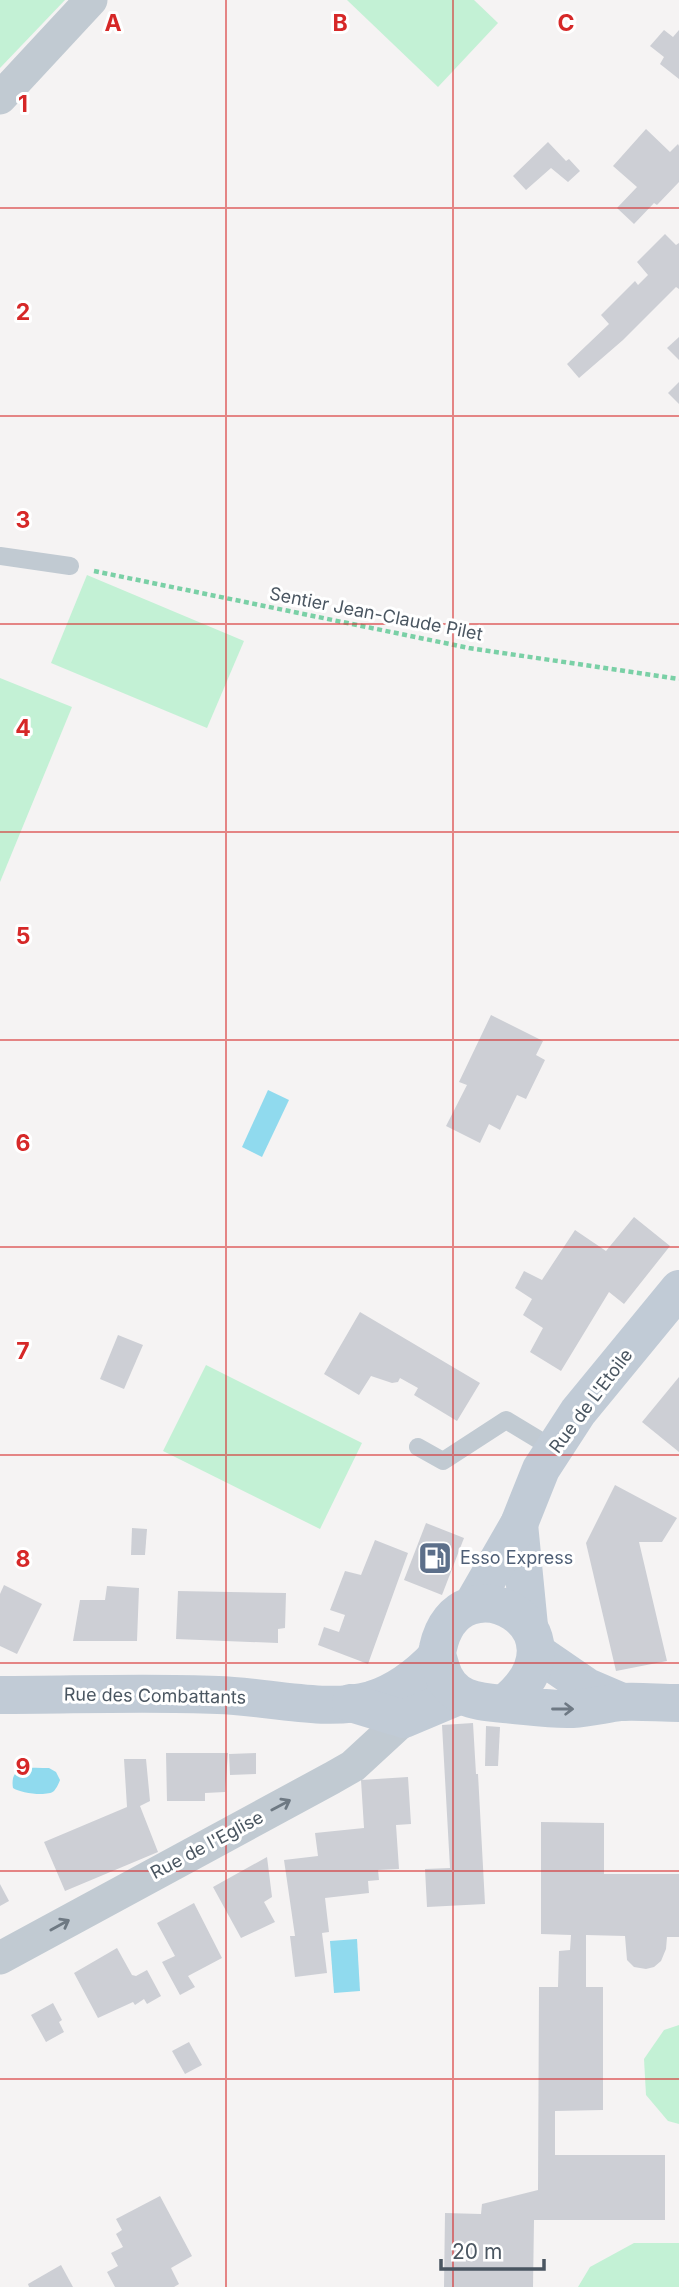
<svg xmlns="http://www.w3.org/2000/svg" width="679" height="2287" font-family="Inter,sans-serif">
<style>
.green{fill:#c3f1d5}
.water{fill:#90daee}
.building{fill:#cdcfd5}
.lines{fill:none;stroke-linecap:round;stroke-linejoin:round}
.path{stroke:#7ad0a6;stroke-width:4.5;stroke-dasharray:5 3.5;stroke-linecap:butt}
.lane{stroke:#c1cad2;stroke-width:18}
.street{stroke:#c1cad2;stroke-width:33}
.secondary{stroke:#c1cbd6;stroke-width:38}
.oneway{stroke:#6e7984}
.oneway2{stroke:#6e7983}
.grid{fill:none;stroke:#d62828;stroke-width:2;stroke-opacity:0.55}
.labels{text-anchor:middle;stroke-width:6;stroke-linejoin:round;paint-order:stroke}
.street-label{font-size:18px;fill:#4a5661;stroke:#fff}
.service-label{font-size:18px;fill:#4e5e75;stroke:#fff;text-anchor:start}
.grid-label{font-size:23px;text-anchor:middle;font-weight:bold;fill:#d62828;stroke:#fff;stroke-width:6;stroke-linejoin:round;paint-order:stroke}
</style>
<rect width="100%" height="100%" fill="#f5f3f3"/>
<!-- green -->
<g class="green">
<path d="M0,0h65l-65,68z"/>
<path d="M347,0h127l24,23 -60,64z"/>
<path d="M87,575l157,66 -37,87 -156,-65z"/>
<path d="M0,678l72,29 -72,175z"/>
<path d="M206,1365l156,78 -42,86 -157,-78z"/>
<path d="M679,2025v99l-11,-3 -22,-26 -2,-36 20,-29z"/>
<path d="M634,2243h45v44h-101l12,-20z"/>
</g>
<!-- water -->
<g class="water">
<path d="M268,1090l21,10 -27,57 -20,-10z"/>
<path d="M49,1768l7,4 4,8c-1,3 -4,9 -6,11 -7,6 -34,2 -41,-3 -4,-24 19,-20 36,-20z"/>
<path d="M357,1939l3,52 -26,2 -4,-52z"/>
</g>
<!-- building -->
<g class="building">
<path d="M664,30l9,7 6,-7v49l-19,-15 4,-7 -14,-11z"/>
<path d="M646,129l24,23 8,-8 1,2v36l-22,23 -3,-2 -20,21 -17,-16 20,-21 -24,-21z"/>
<path d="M548,142l18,19 3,-2 11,12 -12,11 -17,-14 -25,22 -13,-14z"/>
<path d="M665,234l11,11 3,-2v46l-3,-2 -53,53 -44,38 -12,-14 42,-40 -8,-9 34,-34 3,4 10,-10 -11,-13z"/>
<path d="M679,337v23l-12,-12z"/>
<path d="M679,382v22l-11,-11z"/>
<path d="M491,1015l52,26 -7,14 9,5 -19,39 -9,-4 -17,35 -11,-6 -9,19 -34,-17 21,-41 -8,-3z"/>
<path d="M634,1217l36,29 -46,58 -15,-12 -48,79 -31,-19 13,-24 -20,-13 9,-16 -17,-11 9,-17 18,9 33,-50 31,21z"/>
<path d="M360,1312l120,71 -23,38 -43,-26 4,-7 -18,-10 -2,4 -6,1 -21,-7 -12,19 -35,-21z"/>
<path d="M118,1335l25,10 -19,44 -24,-10z"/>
<path d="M679,1377v75l-37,-30z"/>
<path d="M615,1485l62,33 -15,24h-23l28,119 -51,10 -30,-128z"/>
<path d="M426,1523l38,15 -22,57 -38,-15z"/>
<path d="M132,1528l15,1 -2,26h-14z"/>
<path d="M375,1540l33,13 -40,111 -50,-19 6,-18 15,5 6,-17 -15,-5 15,-39 16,4z"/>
<path d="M4,1585l38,19 -25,50 -17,-8v-52z"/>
<path d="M107,1586l32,2 -2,53h-64l7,-41h25z"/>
<path d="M178,1591l108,2 -1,35 -7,1v14l-102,-4z"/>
<path d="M473,1723l3,51h2l7,130 -58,3 -2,-38 25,-1 -8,-143z"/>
<path d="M486,1726l14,1 -2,39h-13z"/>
<path d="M166,1753h62l-3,39 -20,1v8h-38z"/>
<path d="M256,1753v21l-26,1 -1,-21z"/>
<path d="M124,1759h22l4,42 -10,5 18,46 -93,39 -21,-49 83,-35z"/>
<path d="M408,1777l3,47 -15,1 3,44 -21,1 1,10 -11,1 1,12 -44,5 4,34 -7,1 5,40 -32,4 -5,-41h5l-11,-76 34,-4 -3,-23 49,-5 -3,-48z"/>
<path d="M541,1822l63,1v51h75v63h-12l-1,12 -5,12 -7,6 -8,2 -12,-2 -7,-7 -2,-24 -39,-1v52h17v123l-48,1v44h110v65h-131l-1,67h-89l1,-74 36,1 1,-10 56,-14 1,-203h19l1,-36 11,-1 1,-15 -30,-1z"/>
<path d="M267,1857l5,40 -8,5 11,20 -34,16 -28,-51z"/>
<path d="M0,1884l9,17 -9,5z"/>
<path d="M194,1903l28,55 -34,18 7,11 -15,8 -18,-33 13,-6 -18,-33z"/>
<path d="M117,1948l15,27 4,1 11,-6 14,26 -14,8 -3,-5 -9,6 -2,-3 -35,16 -24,-45z"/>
<path d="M53,2003l9,17 -3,2 5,10 -18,10 -15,-27z"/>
<path d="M189,2042l13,23 -17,9 -13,-23z"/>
<path d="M160,2196l32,60 -21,12 8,16 -5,3h-59l-8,-15 11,-6 -7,-13 12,-6 -7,-13 6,-4 -6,-11z"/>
<path d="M61,2265l12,22h-44l-1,-3z"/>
</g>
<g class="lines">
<!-- path -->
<path class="path" d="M94,571l375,77 210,31"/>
<!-- lane -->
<g class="lane">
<path d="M0,556l70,10"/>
<path d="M418,1447l25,14 63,-41 48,29"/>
</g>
<!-- street -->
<g class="street">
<path d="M0,98l91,-98"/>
<path d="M0,1958l332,-180 21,-12 51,-47"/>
</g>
<!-- secondary -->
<g class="secondary">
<path d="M519,1524l10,102"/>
<path d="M473,1604l46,-80 22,-55 37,-57 101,-123"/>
<path d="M536,1652l51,35 35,15"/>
<path d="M0,1695c73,0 145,-3 218,0 47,1 107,18 153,5 26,-8 48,-25 66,-44"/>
<path d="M351,1703l53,16 57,-24"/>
<path d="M504,1704c93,-75 -46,-151 -66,-56 -2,7 1,13 3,20 9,31 35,34 63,36 24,2 46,6 69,5 16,-1 32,-5 48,-7 19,-1 39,1 58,1"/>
</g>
</g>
<!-- one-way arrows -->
<defs><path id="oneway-shaft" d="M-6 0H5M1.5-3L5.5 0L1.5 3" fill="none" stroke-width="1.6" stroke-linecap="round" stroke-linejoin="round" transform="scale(1.75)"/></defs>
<use class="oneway" href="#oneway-shaft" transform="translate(563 1709)"/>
<g class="oneway2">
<use href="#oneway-shaft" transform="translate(281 1805) rotate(-28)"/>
<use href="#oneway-shaft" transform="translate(60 1925) rotate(-29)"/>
</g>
<!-- grid -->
<path class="grid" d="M226,0v2287M453,0v2287M0,208h679M0,416h679M0,624h679M0,832h679M0,1040h679M0,1247h679M0,1455h679M0,1663h679M0,1871h679M0,2079h679"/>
<!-- icons -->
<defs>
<g id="fuel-square" transform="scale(1.75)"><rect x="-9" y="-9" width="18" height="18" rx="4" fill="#5c6f8a" stroke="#fff"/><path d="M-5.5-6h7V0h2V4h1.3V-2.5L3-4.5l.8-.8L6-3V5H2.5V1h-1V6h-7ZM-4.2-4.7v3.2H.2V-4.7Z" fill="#fff"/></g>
</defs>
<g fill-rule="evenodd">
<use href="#fuel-square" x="435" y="1558"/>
</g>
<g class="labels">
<!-- street labels -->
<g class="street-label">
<text transform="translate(376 614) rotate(11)" y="6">Sentier Jean-Claude Pilet</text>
<text transform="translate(591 1401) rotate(-53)" y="6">Rue de L'Etoile</text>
<text transform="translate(155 1696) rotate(1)" y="6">Rue des Combattants</text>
<text transform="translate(207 1845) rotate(-28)" y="6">Rue de l'Eglise</text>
</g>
<!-- service labels -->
<g class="service-label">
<text x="460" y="1564">Esso Express</text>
</g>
</g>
<g class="grid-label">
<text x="113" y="31">A</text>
<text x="340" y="31">B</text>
<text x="566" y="31">C</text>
<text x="23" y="112">1</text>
<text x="23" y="320">2</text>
<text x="23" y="528">3</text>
<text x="23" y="736">4</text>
<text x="23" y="944">5</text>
<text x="23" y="1151">6</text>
<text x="23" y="1359">7</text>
<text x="23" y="1567">8</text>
<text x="23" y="1775">9</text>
</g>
<!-- scale -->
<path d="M441 2259v10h103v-10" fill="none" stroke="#4a5661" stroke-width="3.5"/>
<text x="452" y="2259" font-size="21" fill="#4a5661" stroke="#ffffff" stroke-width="5" paint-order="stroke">20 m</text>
</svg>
